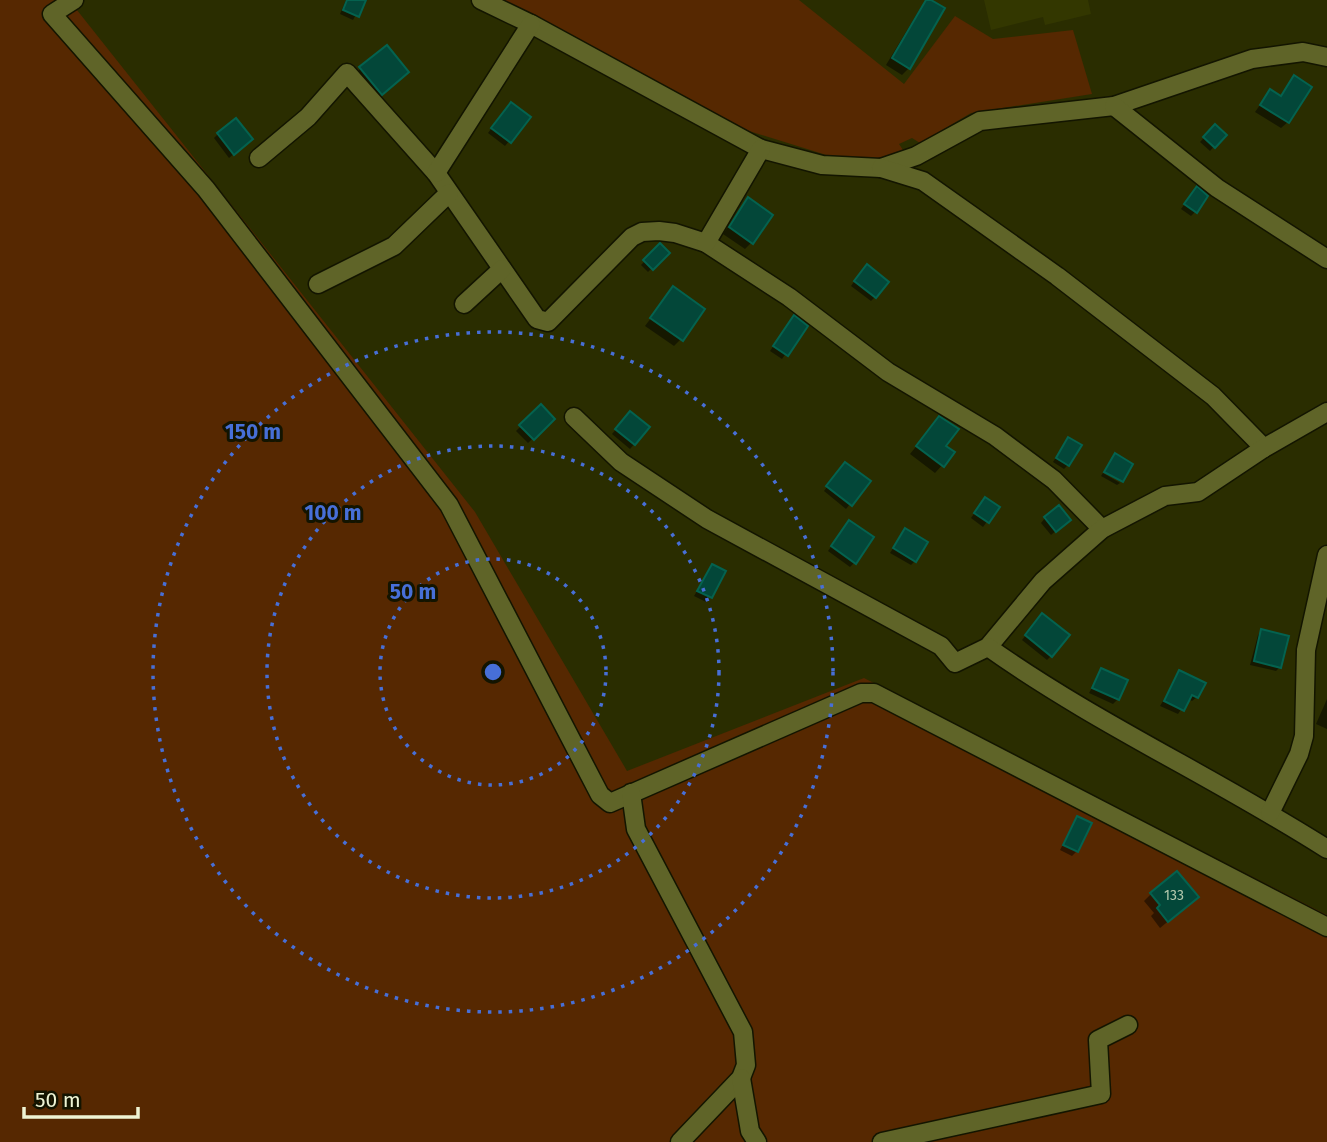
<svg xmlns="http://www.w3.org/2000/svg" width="1327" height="1142" font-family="'Fira Sans',sans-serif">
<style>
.built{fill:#333700}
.green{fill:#562801}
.shadow{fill:#0007}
.building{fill:#034739;stroke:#04624f;stroke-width:2}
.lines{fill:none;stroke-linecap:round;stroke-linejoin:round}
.minor-casing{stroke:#131500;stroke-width:21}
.minor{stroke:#5f6428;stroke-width:18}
.ring{fill:none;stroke:#476fd7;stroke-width:3.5;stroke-dasharray:3.5 7}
.labels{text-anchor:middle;stroke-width:6;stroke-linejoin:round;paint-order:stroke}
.number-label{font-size:14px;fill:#b4c9ad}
.centre{fill:#476fd7;stroke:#131400;stroke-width:3.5}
.ring-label{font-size:21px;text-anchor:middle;font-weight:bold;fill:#476fd7;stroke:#131400;stroke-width:6;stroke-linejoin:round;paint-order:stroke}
</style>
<rect width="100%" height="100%" fill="#2a2d00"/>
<!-- built -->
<path class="built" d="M984,0h104l3,14 -46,11 -2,-8 -52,13z"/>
<!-- green -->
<g class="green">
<path d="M0,0h69l406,512 152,259 237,-93 463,237v227h-1327z"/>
<path d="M500,0h299l105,84 51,-68 38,23 80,-9 19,64 -121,19 -51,30 -8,-5 -13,6 4,6 -24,11 -43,-3 -87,-27z"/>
</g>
<!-- shadow -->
<g class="shadow">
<path d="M346,0h18l-11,20 -13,-6z"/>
<path d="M928,0l-19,68 -7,7 -16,-10 35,-58z"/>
<path d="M360,69l40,10 -26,21 -20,-24z"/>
<path d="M1294,78l-6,44 -7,6 -26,-16 15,-21 10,6z"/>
<path d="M507,108l22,9 -24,29 -17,-13z"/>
<path d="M1215,126l9,9 -14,16 -10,-9z"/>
<path d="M218,134l29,9 -18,15 -15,-20z"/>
<path d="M1193,193l2,19 -4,4 -10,-7z"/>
<path d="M748,199l4,43 -7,7 -22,-15z"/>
<path d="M660,246l7,7 -19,19 -7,-7z"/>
<path d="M862,271l13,26 -4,4 -20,-15z"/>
<path d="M673,289l8,50 -7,7 -29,-20z"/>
<path d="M790,322l15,4 -23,33 -12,-8z"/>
<path d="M541,406l12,13 -25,24 -12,-12z"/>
<path d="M626,417l22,11 -18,21 -18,-15z"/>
<path d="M939,418l5,28 9,7 -18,20 -25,-19z"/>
<path d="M1068,439v26l-4,4 -11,-7z"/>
<path d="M841,468l9,36 -4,5 -22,-18z"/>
<path d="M1103,473l17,10 -3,2 -16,-9z"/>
<path d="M981,504l16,4 -14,19 -12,-9z"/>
<path d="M1045,518l19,6 -13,11 -10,-12z"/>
<path d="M845,527l10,35 -5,5 -22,-16z"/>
<path d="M905,530l10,31 -4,4 -21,-12z"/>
<path d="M712,566l11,6 -17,30 -12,-6z"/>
<path d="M1038,620l13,36 -4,4 -25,-20z"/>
<path d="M1262,631l18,36 -4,4 -26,-6 8,-30z"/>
<path d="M1102,670l16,29 -5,5 -24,-11z"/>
<path d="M1180,672l17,25 -5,4 -4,-2 -10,15 -18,-8z"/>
<path d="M1327,699v30l-11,-5z"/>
<path d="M1077,818v33l-5,5 -12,-6z"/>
<path d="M1151,894l38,10 -29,24 -9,-12 3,-3 -10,-12z"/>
</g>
<!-- building -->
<g class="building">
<path d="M347,0h19l-7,17 -16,-7z"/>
<path d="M926,0h5l14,8 -35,61 -18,-11z"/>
<path d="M387,45l22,27 -27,23 -23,-28z"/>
<path d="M1294,75l18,12 -23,36 -29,-18 10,-16 11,7z"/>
<path d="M511,102l20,15 -20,26 -20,-15z"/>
<path d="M236,118l17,21 -19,16 -17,-22z"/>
<path d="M1215,124l12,11 -12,13 -12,-11z"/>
<path d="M1197,186l11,10 -11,17 -13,-9z"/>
<path d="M748,197l25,18 -20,29 -24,-17z"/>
<path d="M660,243l10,10 -17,17 -10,-10z"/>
<path d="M867,264l22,18 -13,16 -22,-17z"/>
<path d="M673,286l32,23 -22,32 -33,-23z"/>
<path d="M794,315l14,11 -20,30 -15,-10z"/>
<path d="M541,404l14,15 -21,21 -15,-15z"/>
<path d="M630,411l20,16 -15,18 -20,-16z"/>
<path d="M939,416l20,13 -13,17 9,6 -11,15 -28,-21z"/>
<path d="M1068,437l14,8 -13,21 -13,-8z"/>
<path d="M1115,453l18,11 -10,18 -19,-10z"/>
<path d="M845,462l26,19 -19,25 -26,-20z"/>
<path d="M985,497l15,10 -11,16 -15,-10z"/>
<path d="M1059,505l12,15 -15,12 -12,-15z"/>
<path d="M849,520l25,17 -18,27 -25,-18z"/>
<path d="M905,528l23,14 -12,20 -23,-14z"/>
<path d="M712,564l14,7 -14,27 -15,-7z"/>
<path d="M1042,613l28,22 -18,22 -27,-22z"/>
<path d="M1261,629l28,7 -8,32 -27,-7z"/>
<path d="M1101,668l27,12 -9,20 -27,-12z"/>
<path d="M1179,670l27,13 -8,15 -6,-3 -8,16 -20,-10z"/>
<path d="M1077,816l15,7 -14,29 -15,-7z"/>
<path d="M1177,871l22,26 -31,25 -11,-14 3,-3 -10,-12z"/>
</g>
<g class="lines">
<!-- minor casing -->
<g class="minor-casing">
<g id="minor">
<path d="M74,0l-22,14 154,175 243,316 151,290 10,8 251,-110h13l453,234"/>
<path d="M481,0l50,24 230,125 61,16 59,3 35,-12 64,-35 134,-15 138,-47 51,-7 24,5"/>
<path d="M1114,106l103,82 110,71"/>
<path d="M259,158l49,-41 39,-44 89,100 101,146 11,3 84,-85 10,-5 17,-1 16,2 31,10 83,54 99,75 107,64 59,44 48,49"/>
<path d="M881,168l42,13 134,95 156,120 51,52"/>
<path d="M436,173l95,-149"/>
<path d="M706,243l55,-94"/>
<path d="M318,284l76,-38 55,-53"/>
<path d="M464,304l38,-35"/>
<path d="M574,417l47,45 86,57 234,127 14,17 33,-16 55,-66 59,-52 63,-33 33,-4 66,-44 63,-36"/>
<path d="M988,647c107,76 228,131 339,202"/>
<path d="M631,793l5,36 107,203 3,33 -5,13 -61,64"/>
<path d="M1270,813l29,-59 5,-18 2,-86 21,-95"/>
<path d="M741,1078l9,53 7,11"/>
<path d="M882,1142l219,-48 -3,-54 30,-15"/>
</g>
</g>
<!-- minor -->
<use href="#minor" class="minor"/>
</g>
<!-- distance rings -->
<g class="ring">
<circle cx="493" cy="672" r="113"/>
<circle cx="493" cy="672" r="226"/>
<circle cx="493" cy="672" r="340"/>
</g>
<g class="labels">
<!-- number labels -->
<g class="number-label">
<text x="1174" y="900">133</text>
</g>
</g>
<circle cx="493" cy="672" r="10" class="centre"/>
<g class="ring-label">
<text x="253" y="439">150 m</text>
<text x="333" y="520">100 m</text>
<text x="413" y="599">50 m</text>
</g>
<!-- scale -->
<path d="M24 1107v10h114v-10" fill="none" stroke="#eff4d4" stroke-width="3.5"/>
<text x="35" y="1107" font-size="21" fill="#eff4d4" stroke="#131400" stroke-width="5" paint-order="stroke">50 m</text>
</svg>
